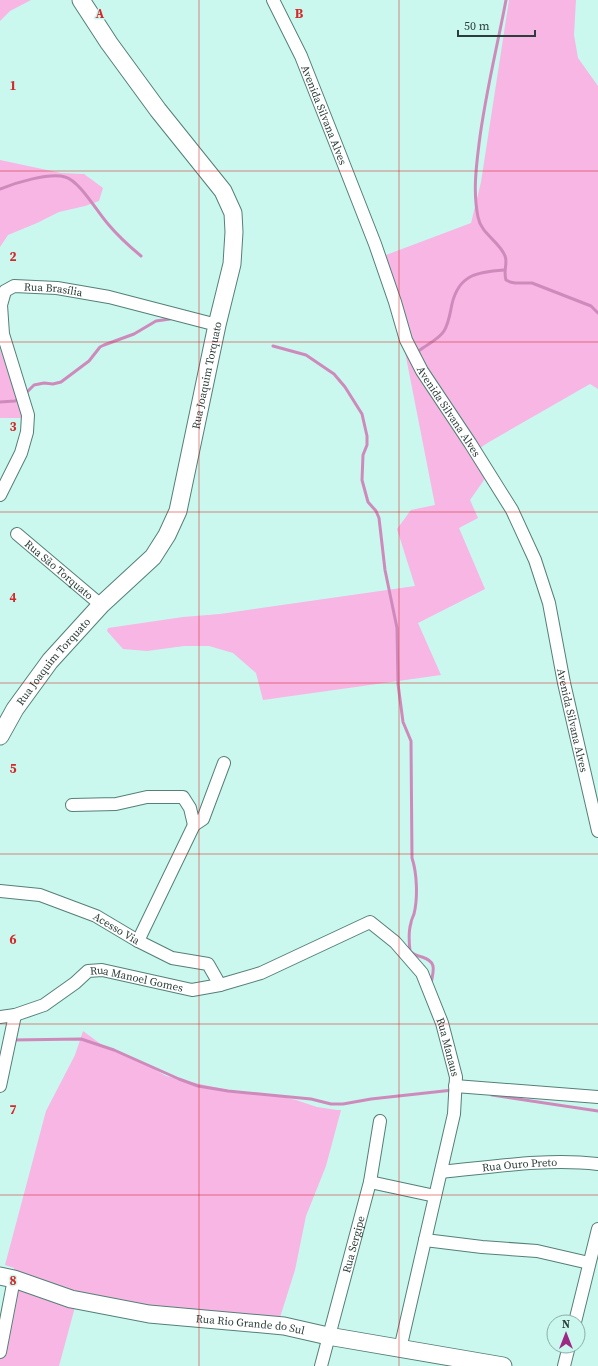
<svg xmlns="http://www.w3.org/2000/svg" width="598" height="1366" font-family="'Source Serif 4',serif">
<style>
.green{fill:#f7b6e4}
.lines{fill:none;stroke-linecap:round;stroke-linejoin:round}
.stream{stroke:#cf8abc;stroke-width:3}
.street-casing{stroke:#557f77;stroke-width:14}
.secondary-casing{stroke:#557f77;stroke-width:19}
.street{stroke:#fff;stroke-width:12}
.secondary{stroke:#fff;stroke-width:17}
.grid{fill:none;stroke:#d62828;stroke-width:1;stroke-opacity:0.55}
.labels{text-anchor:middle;stroke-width:3;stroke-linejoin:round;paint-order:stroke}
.street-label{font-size:11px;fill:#2b3e3a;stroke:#caf8ef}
.grid-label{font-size:13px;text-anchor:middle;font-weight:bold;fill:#d62828;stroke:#caf8ef;stroke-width:3;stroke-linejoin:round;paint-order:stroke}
</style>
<rect width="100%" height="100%" fill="#caf8ef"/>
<!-- green -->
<g class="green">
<path d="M0,0h31l-21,11 -10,10z"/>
<path d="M509,0h67l-2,35 4,23 20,28v303l-8,-5 -101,58 -12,8 7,24v6l-14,20 8,18 -19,10 26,61 -67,34 23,52 -178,25 -7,-27 -23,-20 -24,-7h-25l-37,5 -24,-2 -16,-18 1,-3 75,-11 37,-3 195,-28 -18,-57 14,-19 24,-5 -49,-250 85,-32 10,-41z"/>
<path d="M0,160l61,13 23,1 19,14 -4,13 -14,5 -26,6 -22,11 -29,12 -8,12z"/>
<path d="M0,349l23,69h-23z"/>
<path d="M83,1031l19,14 47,21 17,10 38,9 35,7 25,1 32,7 21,7 20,3h4l-15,56 -20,50 -11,54 -19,60 -201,-23 -16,59h-59v-8l14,-90 -9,-3 41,-154 29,-56z"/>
</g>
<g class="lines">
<!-- stream -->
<g class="stream">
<path d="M506,0c-9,48 -21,95 -27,144 -3,24 -6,49 -1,73 3,17 21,24 27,39 3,6 -2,15 1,24l4,2 5,1h17l59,23 7,7"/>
<path d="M0,189c15,-6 50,-17 65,-12 15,4 32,35 43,47 10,12 21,22 33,32"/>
<path d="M273,346l33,9 28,19 11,13 17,27 5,22v9l-4,10 -1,25 6,22 8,9 3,7 6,52 12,58 1,56 5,38 8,19 1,117c5,15 6,40 2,56 -1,3 -3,6 -3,9 -3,9 -2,19 -1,28 4,4 8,5 12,6 16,5 11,14 9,27"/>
<path d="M420,350c8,-6 19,-11 24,-19 5,-8 6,-18 8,-27 7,-30 26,-32 52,-34"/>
<path d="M24,395l10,-10 10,-2 9,1 8,-2 28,-21 11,-14 4,-2 30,-11 22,-13 14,-2"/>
<path d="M0,402l15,-1 5,-3"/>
<path d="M12,1040l69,-1 33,11 65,29 19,7 30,5 83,8 20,5h12l28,-5 82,-9"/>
<path d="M492,1095l106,16"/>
</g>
<!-- street casing -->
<g class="street-casing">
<g id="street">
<path id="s1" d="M273,0l28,56 36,91 38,97 20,58 11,38 16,31 48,72 42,67 23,50 14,43 15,80 34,148"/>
<path id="s2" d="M0,495l21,-42 6,-21 1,-17 -25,-81 -2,-29 4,-14 9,-5 43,2 52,9 108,28"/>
<path id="s3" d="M17,534l84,71"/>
<path d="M72,805l44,-1 31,-7h36l7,11 4,17"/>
<path id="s4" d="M0,891l40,4 56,21 42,25 34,17 36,6 12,21"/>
<path d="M138,941l56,-116 9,-6 21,-56"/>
<path id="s5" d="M0,1017l15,-2 29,-10 31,-22 13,-12 14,-1 90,20 28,-5 41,-12 109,-51 25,20 27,31 20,50 14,54 -2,37 -54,235"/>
<path d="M0,1086l15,-71"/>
<path d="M455,1086l143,11"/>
<path id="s6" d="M441,1172c52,-5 105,-14 157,-8"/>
<path d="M370,1182l65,14"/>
<path d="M425,1240l57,7 55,4 52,12"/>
<path d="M575,1322l23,-93"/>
<path d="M0,1352l14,-73"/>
<path id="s7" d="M321,1366l49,-184 10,-61"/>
<path d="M564,1366l5,-20"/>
</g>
</g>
<!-- secondary casing -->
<g class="secondary-casing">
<g id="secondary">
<path id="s8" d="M0,736l15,-27 35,-48 51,-56 52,-48 14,-22 11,-24 39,-186 15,-61 2,-32 -1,-19 -10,-22 -65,-81 -49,-67 -28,-43"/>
<path id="s9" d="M0,1276l14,3 57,20 78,15 135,12 44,10 175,30"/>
</g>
</g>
<!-- street -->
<use href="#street" class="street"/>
<!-- secondary -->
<use href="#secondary" class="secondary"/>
</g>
<!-- grid -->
<path class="grid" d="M199,0v1366M399,0v1366M0,171h598M0,342h598M0,512h598M0,683h598M0,854h598M0,1024h598M0,1195h598"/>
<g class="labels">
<!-- street labels -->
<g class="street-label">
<text dy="4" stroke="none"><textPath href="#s1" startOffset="126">Avenida Silvana Alves</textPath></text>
<text dy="4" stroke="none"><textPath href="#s2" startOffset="264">Rua Brasília</textPath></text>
<text dy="4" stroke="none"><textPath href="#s8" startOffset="428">Rua Joaquim Torquato</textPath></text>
<text dy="4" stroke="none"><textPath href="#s1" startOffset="449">Avenida Silvana Alves</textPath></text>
<text dy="4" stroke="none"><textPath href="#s3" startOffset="55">Rua São Torquato</textPath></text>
<text dy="4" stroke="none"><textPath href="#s8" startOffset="92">Rua Joaquim Torquato</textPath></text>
<text dy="4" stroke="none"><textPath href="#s1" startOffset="786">Avenida Silvana Alves</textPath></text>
<text dy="4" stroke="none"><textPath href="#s4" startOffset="124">Acesso Via</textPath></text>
<text dy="4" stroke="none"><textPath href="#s5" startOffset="151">Rua Manoel Gomes</textPath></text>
<text dy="4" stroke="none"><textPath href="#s5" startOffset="551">Rua Manaus</textPath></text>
<text dy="4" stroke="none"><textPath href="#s6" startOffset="79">Rua Ouro Preto</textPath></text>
<text dy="4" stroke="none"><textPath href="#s7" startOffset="126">Rua Sergipe</textPath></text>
<text dy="4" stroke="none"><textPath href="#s9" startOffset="256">Rua Rio Grande do Sul</textPath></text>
</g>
</g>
<g class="grid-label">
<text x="100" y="18">A</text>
<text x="299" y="18">B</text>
<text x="13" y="90">1</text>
<text x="13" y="261">2</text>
<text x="13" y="431">3</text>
<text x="13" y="602">4</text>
<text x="13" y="773">5</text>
<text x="13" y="944">6</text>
<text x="13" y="1114">7</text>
<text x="13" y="1285">8</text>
</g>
<!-- north arrow -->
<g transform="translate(566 1334)"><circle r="19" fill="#caf8ef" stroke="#8aaea7"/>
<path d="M0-3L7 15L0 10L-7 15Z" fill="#9d2985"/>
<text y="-6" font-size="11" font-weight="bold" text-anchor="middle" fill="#2b3e3a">N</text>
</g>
<!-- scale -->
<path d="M458 30v6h77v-6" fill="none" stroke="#2b3e3a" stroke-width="2"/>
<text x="464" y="30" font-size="12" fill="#2b3e3a" stroke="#caf8ef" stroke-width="3" paint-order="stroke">50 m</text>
</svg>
